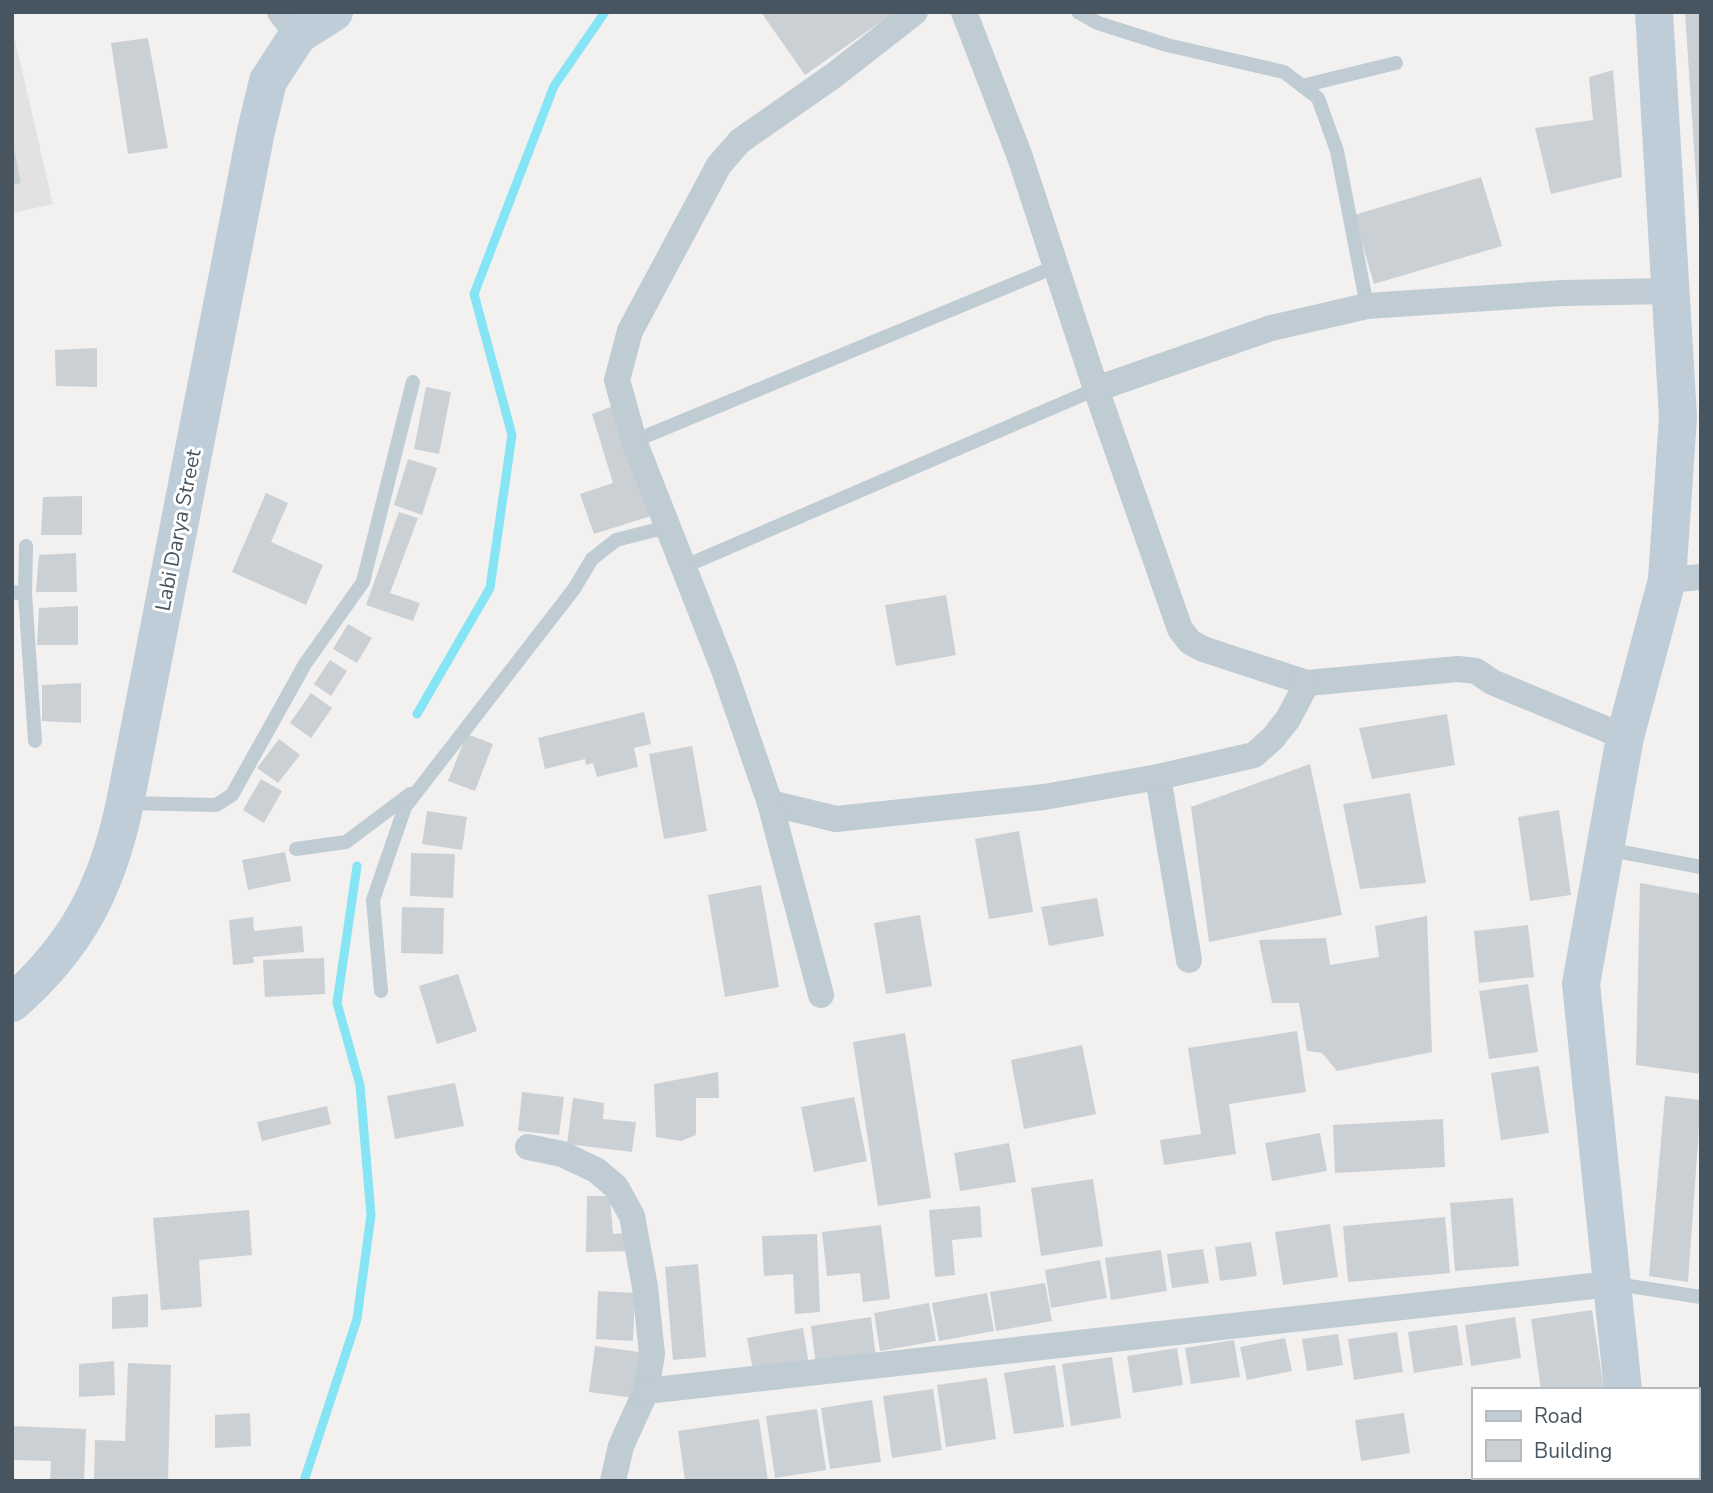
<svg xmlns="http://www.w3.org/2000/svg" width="1713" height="1493" font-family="'Nunito Sans',sans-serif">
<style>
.education{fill:#e4e1e2}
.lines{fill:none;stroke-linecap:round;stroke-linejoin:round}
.stream{stroke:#85e5f4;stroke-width:9}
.building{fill:#cbd0d5}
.lane{stroke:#bfccd3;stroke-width:14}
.street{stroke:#bfccd3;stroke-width:26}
.secondary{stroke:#bfcdd8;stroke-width:38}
.labels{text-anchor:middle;stroke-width:6;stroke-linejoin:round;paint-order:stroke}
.street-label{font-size:21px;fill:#46555f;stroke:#fff}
</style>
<rect width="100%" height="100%" fill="#f3f0f0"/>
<!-- education -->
<path class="education" d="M12,27l41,177 -41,9z"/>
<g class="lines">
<!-- stream -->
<g class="stream">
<path d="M417,714l73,-126 22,-153 -38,-141 80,-208 51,-74"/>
<path d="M304,1481l53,-162 14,-104 -11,-130 -23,-82 20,-137"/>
</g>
</g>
<!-- building -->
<g class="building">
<path d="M761,12h134l-90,63z"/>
<path d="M1685,12h16v211h-2z"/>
<path d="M148,38l20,110 -40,6 -17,-111z"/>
<path d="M1613,70l9,107 -71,17 -16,-66 58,-8 -4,-43z"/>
<path d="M12,138l9,45 -9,2z"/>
<path d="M1481,177l21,69 -128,38 -20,-69z"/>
<path d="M97,348v39l-41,-1 -1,-36z"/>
<path d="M426,387l25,5 -12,62 -25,-5z"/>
<path d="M616,405l35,111 -57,18 -14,-40 33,-11 -21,-69z"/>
<path d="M408,459l29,9 -15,47 -28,-10z"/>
<path d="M266,493l22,10 -17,39 52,23 -17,40 -74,-33z"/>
<path d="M82,496v39h-41l2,-38z"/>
<path d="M399,512l19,6 -28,75 30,10 -7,18 -47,-16z"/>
<path d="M76,553l1,39h-41l3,-37z"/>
<path d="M946,595l10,60 -60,11 -11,-61z"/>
<path d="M78,606v39h-41l2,-37z"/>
<path d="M348,624l24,14 -15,25 -24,-14z"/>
<path d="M330,660l17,11 -16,25 -17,-12z"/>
<path d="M81,683v40l-39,-2v-36z"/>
<path d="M311,693l21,15 -21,30 -21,-15z"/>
<path d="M644,712l7,32 -17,4 4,19 -41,10 -4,-14 -7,2 -1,-6 -40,10 -7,-31z"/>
<path d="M1447,714l8,51 -83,14 -13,-51z"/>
<path d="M467,734l26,10 -18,47 -27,-10z"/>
<path d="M279,739l21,16 -22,28 -21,-15z"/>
<path d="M692,746l15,85 -43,8 -15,-85z"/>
<path d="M1310,764l32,151 -133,27 -18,-135z"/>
<path d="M261,779l21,12 -18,32 -21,-13z"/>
<path d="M1410,793l16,90 -66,6 -17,-85z"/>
<path d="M1559,810l12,85 -41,6 -12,-84z"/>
<path d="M427,811l40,6 -5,33 -40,-6z"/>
<path d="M1019,831l14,81 -44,7 -14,-80z"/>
<path d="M285,852l6,29 -43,9 -6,-30z"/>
<path d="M411,853l44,1 -2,44 -43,-2z"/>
<path d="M1640,883l61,11v180l-65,-9z"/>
<path d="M761,885l18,102 -54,10 -17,-102z"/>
<path d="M1097,898l7,38 -55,10 -8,-39z"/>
<path d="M402,907l42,1 -1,46 -42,-1z"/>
<path d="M920,915l12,71 -46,8 -12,-71z"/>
<path d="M1427,916l5,136 -95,19 -15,-18 -15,-2 -8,-48h-27l-13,-63 67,-2 4,27 49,-8 -4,-31z"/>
<path d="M253,917l1,14 48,-5 2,26 -51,5 1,6 -21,2 -4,-45z"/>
<path d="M1528,925l6,52 -55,6 -5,-52z"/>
<path d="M324,958l1,36 -60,3 -2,-37z"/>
<path d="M458,974l19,57 -40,13 -18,-58z"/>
<path d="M1528,984l10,68 -49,7 -10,-68z"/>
<path d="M1297,1031l9,61 -77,12 7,50 -72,11 -4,-25 41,-6 -13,-86z"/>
<path d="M905,1033l26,165 -53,8 -25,-164z"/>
<path d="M1082,1045l14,69 -72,15 -13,-69z"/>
<path d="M1539,1066l10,67 -48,7 -10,-67z"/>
<path d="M718,1072l1,26h-23v37l-15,6 -25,-4 -2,-53z"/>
<path d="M455,1083l9,43 -69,13 -8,-43z"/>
<path d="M522,1092l42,5 -5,38 -41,-4z"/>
<path d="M1665,1096l36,4 -13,182 -39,-6z"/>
<path d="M854,1097l13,64 -53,11 -13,-65z"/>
<path d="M573,1098l31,5 -1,16 33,3 -4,30 -65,-8z"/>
<path d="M327,1106l4,18 -69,17 -5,-19z"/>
<path d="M1443,1119l2,48 -110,6 -2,-48z"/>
<path d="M1320,1133l7,38 -55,10 -7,-38z"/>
<path d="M1009,1143l7,39 -56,9 -6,-38z"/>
<path d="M1093,1179l10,67 -62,10 -10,-68z"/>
<path d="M587,1196h23l3,38 14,-1 2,18 -43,1z"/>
<path d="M1513,1198l6,68 -64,5 -5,-68z"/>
<path d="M980,1206l2,31 -30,3 3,35 -20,2 -6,-67z"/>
<path d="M249,1210l3,45 -53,5 3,47 -41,3 -8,-92z"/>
<path d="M1445,1217l5,56 -102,9 -5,-56z"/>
<path d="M1330,1224l8,53 -55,8 -8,-53z"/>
<path d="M881,1225l9,74 -27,3 -3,-29 -33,3 -5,-44z"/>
<path d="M817,1234l3,78 -25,2 -2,-40 -29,2 -2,-40z"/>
<path d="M1251,1242l6,34 -37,5 -5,-34z"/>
<path d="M1203,1249l6,34 -37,5 -5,-34z"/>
<path d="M1161,1250l6,41 -56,9 -6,-42z"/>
<path d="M1100,1260l7,38 -56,10 -6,-38z"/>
<path d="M698,1264l8,93 -33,3 -8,-93z"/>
<path d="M1045,1283l7,38 -56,10 -6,-39z"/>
<path d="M598,1291l37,2 -2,48 -37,-2z"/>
<path d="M987,1293l7,38 -55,10 -7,-38z"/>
<path d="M148,1294v33l-36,2v-32z"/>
<path d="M929,1303l7,38 -56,10 -6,-38z"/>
<path d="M1592,1310l12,80h-63l-10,-71z"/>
<path d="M871,1317l5,41 -60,8 -5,-40z"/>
<path d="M1515,1317l6,41 -50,8 -6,-41z"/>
<path d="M1457,1325l6,40 -49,8 -6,-41z"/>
<path d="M803,1328l6,38 -55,10 -7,-38z"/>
<path d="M1397,1332l6,40 -49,8 -6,-41z"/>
<path d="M1338,1334l5,31 -36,6 -5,-32z"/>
<path d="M1285,1338l7,33 -45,9 -7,-33z"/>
<path d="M1234,1340l6,37 -49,7 -6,-36z"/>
<path d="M595,1346l44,6 -6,46 -44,-6z"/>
<path d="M1177,1348l6,37 -50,8 -6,-37z"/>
<path d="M1112,1357l9,61 -50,8 -9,-62z"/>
<path d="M114,1361l1,34 -36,2v-33z"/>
<path d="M128,1363l43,2 -3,116h-74l1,-41 30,1z"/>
<path d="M1055,1365l9,62 -50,7 -10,-61z"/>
<path d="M987,1378l9,61 -50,8 -9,-62z"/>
<path d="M933,1389l9,61 -50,8 -9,-62z"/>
<path d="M872,1400l9,62 -51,7 -9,-61z"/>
<path d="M817,1409l9,61 -51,8 -9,-62z"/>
<path d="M250,1413l1,33 -36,2v-33z"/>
<path d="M1404,1413l6,40 -49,8 -6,-41z"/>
<path d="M759,1419l9,62h-83l-7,-50z"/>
<path d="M12,1426l74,3 -2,52h-34l1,-20 -39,-1z"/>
</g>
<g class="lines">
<!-- lane -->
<g class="lane">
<path d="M1078,12l20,11 69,22 117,27 34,26 19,53 30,155"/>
<path d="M1302,86l94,-23"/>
<path d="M634,441l423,-175"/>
<path d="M683,567l413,-178"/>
<path d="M12,592l13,2 10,147"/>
<path d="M25,594l1,-48"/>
<path d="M126,803l90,2 16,-10 73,-131 58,-82 50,-200"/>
<path d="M296,849l50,-7 64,-48"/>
<path d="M1606,849l95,18"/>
<path d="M381,991l-8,-91 32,-93 169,-218 18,-30 24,-19 51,-13"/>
<path d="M1616,1284l85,13"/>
</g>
<!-- street -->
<g class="street">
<path d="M280,12l18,23"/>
<path d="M964,12l56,145 76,232 84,240 10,13 13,7 104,34 151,-14 18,2 16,11 133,55"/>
<path d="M1096,389l175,-61 96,-22 196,-13 107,-2"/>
<path d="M1667,580l34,-3"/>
<path d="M1158,777l31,183"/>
<path d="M770,803l66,16 208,-22 114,-20 96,-22 19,-17 15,-19 19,-36"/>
<path d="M821,995l-51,-192 -46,-133 -90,-229 -17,-61 13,-49 89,-166 21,-24 93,-65 82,-64"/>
<path d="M528,1147l34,7 34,16 20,17 16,29 13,71 7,67 -6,37 -25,55 -8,35"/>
<path d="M646,1391l964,-107"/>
</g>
<!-- secondary -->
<g class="secondary">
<path d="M12,1003c65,-57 95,-115 113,-200l131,-672 12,-50 30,-46 36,-23"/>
<path d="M1623,1390l-42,-406 44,-247 42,-157 11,-163 -24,-405"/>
<path d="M1633,1477v4"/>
</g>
</g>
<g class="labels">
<!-- street labels -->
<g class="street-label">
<text transform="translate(178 530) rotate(-79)" y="7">Labi Darya Street</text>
</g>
</g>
<!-- border -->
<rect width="1713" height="1493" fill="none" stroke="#46555f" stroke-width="28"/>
<!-- legend -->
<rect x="1472" y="1388" width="228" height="91" fill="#ffffff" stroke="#b5bbbf" stroke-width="2"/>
<rect x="1486" y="1411" width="35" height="10" fill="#bfcdd8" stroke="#b5bbbf" stroke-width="2"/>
<text x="1534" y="1423" font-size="21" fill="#46555f">Road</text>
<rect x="1486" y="1440" width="35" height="21" fill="#cbd0d5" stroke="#b5bbbf" stroke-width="2"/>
<text x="1534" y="1458" font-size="21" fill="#46555f">Building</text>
</svg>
